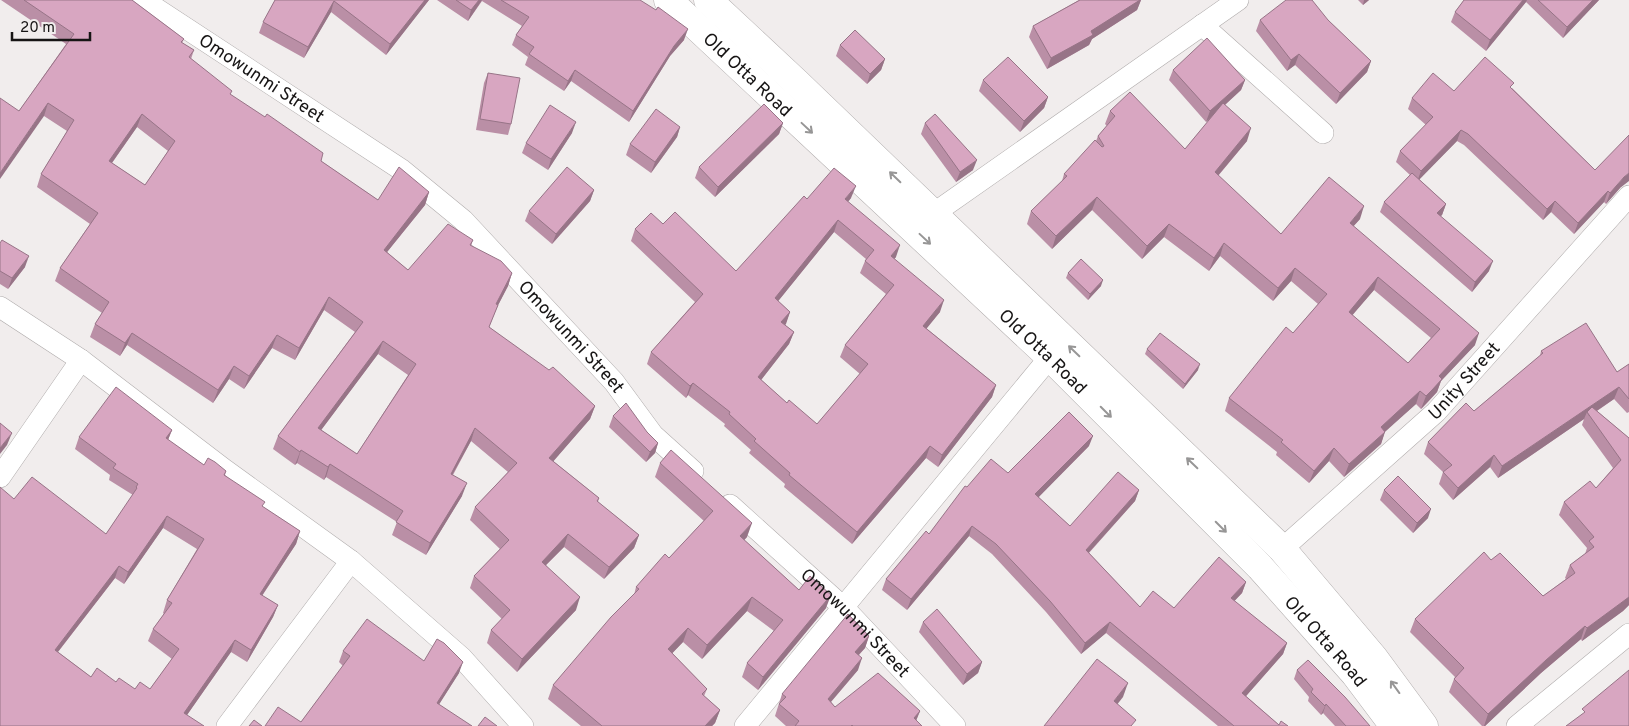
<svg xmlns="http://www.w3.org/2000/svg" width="1629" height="726" font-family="Overpass,sans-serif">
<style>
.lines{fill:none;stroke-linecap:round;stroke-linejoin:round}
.street-casing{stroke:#b0acac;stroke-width:22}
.secondary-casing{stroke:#b0acac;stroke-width:29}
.street{stroke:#fff;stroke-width:21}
.secondary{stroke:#fff;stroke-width:28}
.wall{fill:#ba8fa6;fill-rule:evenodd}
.shaded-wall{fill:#977487}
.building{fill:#d8a6c1;stroke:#977487;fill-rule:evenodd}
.oneway{stroke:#979696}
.labels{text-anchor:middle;stroke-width:4;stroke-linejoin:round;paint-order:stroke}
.street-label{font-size:18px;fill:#171515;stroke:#f1eded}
</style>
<rect width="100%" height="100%" fill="#f1eded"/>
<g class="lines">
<!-- street casing -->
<g class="street-casing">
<g id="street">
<path id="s1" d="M143,0l259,170 61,50 151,162 39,53 40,36"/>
<path d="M1202,25l121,108"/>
<path d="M933,214l305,-214"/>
<path d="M0,307l81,53 144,110 126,91 111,97 61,68"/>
<path d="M0,477l81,-117"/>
<path id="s2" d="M730,505l114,103 111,118"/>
<path id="s3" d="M1282,549l154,-137 193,-216"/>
<path d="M227,726l124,-165"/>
<path d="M745,726l305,-369"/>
<path d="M1517,726l112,-92"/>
</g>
</g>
<!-- secondary casing -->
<g class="secondary-casing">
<g id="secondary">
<path id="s4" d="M668,0l382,357 210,210 95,107 39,52"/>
<path d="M708,0l89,83 485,466 92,109 50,68"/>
</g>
</g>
<!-- street -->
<use href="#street" class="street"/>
<!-- secondary -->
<use href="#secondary" class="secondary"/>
</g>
<!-- wall -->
<g class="wall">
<path d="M1,0h131l52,39 -2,4 12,7 -3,9 40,36 90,66 57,39 51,-8 -4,13 -38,47 21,18 65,-30 -2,6 41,27 -4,13 -10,19 -9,22 106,79 -5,13 -37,42 46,37 -1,4 41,33 -5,13 -30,31 -40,-32 -18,18 30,45 -59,62 -30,-29 4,-13 11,-11 -32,-31 4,-12 26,-27 -30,-29 5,-13 33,-35 -37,-31 -18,34 9,21 -36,59 -34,-20 5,-13 -71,-45 -2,3 -27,-17 -2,2 -22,-16 5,-13 77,-104 -31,-22 -29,50 -23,-12 -28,41 -15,-10 -16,24 -86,-58 -7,11 -30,-19 5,-13 7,-11 -47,-32 5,-13 30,-44 -53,-37 4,-13 26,-43 -23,-15 -25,-5 47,-67zM137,127l31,24 -23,34 -33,-22zM378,354l30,21 -51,79 -36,-24z"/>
<path d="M275,0h154l-43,55 -55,-43 -27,46 -45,-25 4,-11z"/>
<path d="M437,0h203l44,40 -14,16 -41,66 -58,-41 -7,10 -39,-26 3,-8 -16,-12 4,-10 6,-9 -40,-25 -14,20z"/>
<path d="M1079,0h62l-4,10 -45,29 -3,6 -42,24 -18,-32 4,-11z"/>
<path d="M1358,0h11l-6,5z"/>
<path d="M1464,0h135l-36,38 -37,-36 -40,49 -35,-29 4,-10z"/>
<path d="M1260,20h68l43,41 -4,11 -31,32 -41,-39 -8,6 -31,-40z"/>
<path d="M840,45l45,14 -4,11 -14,14 -31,-28z"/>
<path d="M1173,70l72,10 -4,10 -16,15 22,36 -29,35 63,58 79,-15 -7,7 122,119 -34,36 -4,11 -10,11 -6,6 -5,-5 -31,27 -4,13 -37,33 -15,-16 -20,22 -33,-28 1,-3 -52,-41 4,-13 64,-65 25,-29 -27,-23 -18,20 -53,-45 -11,15 -45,-34 -22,22 -50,-49 -40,39 -25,-25 4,-13 31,-30 2,-7 32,-33 2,-5 9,-10 -2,-2 5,-13 75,38 26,-31 -5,4 -37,-42zM1374,290l57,48 -23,25 -56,-48z"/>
<path d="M488,73l23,51 -3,11 -32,-5 8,-47z"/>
<path d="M983,80l65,17 -4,11 -24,24 -41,-41z"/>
<path d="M1512,88l83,82 25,18 -14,16 -2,-2 -30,32 -23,-22 -8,8 -79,-75 -7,-4 -38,38 27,25 -4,11 -2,1 49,55 -17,21 -92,-80 4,-10 26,-27 -14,-13 4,-11 26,-26 -18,-16 4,-11 42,-7z"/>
<path d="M783,123l-4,11 -64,63 -20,-19 4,-11z"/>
<path d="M925,123l48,47 -17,12 -35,-48z"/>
<path d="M680,127l-3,10 -26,36 -25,-18 4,-11z"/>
<path d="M572,133l-24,37 -26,-17 4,-10z"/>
<path d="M594,190l-4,11 -38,43 -27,-23 4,-10z"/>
<path d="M851,198l-3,4 48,55 -2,2 46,53 -14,16 70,57 -4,12 -54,70 -12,-9 -74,86 -68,-57 1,-3 -36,-31 2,-3 -27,-24 1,-2 -37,-29 -2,3 -39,-34 4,-12 44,-50 -64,-61 4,-12 28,-5 73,47 71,-72zM834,232l32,27 -1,2 -5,12 26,21 -41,51 -5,12 20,17 -43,50 -30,-21 -26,-23 28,-36 5,-12 -9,-7 5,-13 -12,-11z"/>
<path d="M0,243l25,24 -17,22 -8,-5z"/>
<path d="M1068,273l33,13 -13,14 -22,-22z"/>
<path d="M1147,349l51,21 -15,19 -38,-35z"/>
<path d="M1541,351l76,21 12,-8v48l-2,1 -13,-14 -17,12 32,27v167l-6,6 -41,30 -1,-2 -40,34 -56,53h-3l-33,-34 5,-13 1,-2 -45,-45 5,-13 76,-59 52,36 23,-17 -1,-1 5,-13 15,-11 2,-6 -28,-33 5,-13 32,-14 17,-20 -31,-43 2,-6 -86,59 -8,-11 -37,33 -14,-16 4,-12 -19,-18 4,-12 46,-31 66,-55z"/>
<path d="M613,416l34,16 11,11 -3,10 -9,9 -37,-35z"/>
<path d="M172,430l-4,10 36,25 22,6 -1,4 38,32 37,24 -4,13 -34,52 16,9 -5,12 -26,45 -16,-10 -44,63 -187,11 14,-227 92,35 27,-39 -24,-15 1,-5 -35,-26 4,-12zM163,528l34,21 -30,51 -4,13 1,1 -11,15 -5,12 24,18 -22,30h-15l-19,-7 -25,-5 -33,-25 57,-74 9,6z"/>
<path d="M1089,446l-51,51 32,29 69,-36 -4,11 -46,52 51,54 34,1 72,-26 -4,11 -8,8 53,42 -4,11 -37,42 33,29 9,1h-70l-112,-93 -25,21 -35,-42 -54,-58 -23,-18 -62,74 -25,-20 4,-11 43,-45 38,-47z"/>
<path d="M660,463l87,74 -3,3 55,50 27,18 -68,82 -16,-13 5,-14 27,-32 -27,-20 -45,48 -19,-17 -11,11 35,36 -3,7 16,14 -5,13 -3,3h-131l-33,-27 5,-14 81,-90 2,-8 33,-29 35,-37 -49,-44z"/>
<path d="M1384,490l44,28 -15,15 -33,-33z"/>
<path d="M923,622l59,40 -4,11 -15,12 -44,-53z"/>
<path d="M869,636l-4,12 -6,7 -1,15 -27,32 4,5 85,4 -4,10 6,5h-136l-11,-10 7,-22z"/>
<path d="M343,651l81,10 35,12 -20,31 -138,18 42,-56 -4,-4z"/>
<path d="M1297,670l73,56h-35l-12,-13 -2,2 -13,-14 1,-4 -15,-18z"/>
</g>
<!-- shaded-wall -->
<g class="shaded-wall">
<path d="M425,0h4l-43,55 4,-11z"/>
<path d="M479,0h3l-14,21 3,-11z"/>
<path d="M1135,0h6l-4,10 -45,29 -3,6 -42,24 4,-11z"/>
<path d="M1364,0h5l-6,5z"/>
<path d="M1523,0h4l-1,2 -40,49 4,-11z"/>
<path d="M1593,0h6l-36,38 4,-11z"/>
<path d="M334,1l-3,11 -27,46 4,-11z"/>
<path d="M688,29l-4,11 -14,16 -41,66 4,-11 41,-65z"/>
<path d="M1299,54l-4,11 -8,6 4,-11z"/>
<path d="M885,59l-4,11 -14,14 3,-10z"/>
<path d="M1371,61l-4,11 -31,32 4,-11z"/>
<path d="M575,70l-4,11 -7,10 4,-10z"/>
<path d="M1245,80l-4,10 -35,32 4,-11z"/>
<path d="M1048,97l-4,11 -24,24 4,-11z"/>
<path d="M48,103l-4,13 -44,63v-6z"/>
<path d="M142,114l-5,13 -33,47 5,-13z"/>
<path d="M576,122l-4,11 -24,37 3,-11z"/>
<path d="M783,123l-4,11 -64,63 3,-10z"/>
<path d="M680,127l-3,10 -26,36 4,-11z"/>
<path d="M1251,128l-4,13 -37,44 5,-13z"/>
<path d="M1461,130l-4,11 -40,41 4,-11z"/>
<path d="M977,160l-4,10 -17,12 4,-10z"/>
<path d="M1629,173v8l-9,7 -14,16 4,-11 14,-16z"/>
<path d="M856,186l-5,12 -11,13 5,-12z"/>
<path d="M594,190l-4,11 -38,43 4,-10z"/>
<path d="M1608,191l-4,11 -30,32 4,-11z"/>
<path d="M429,192l-4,13 -46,57 5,-12z"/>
<path d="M1097,197l-5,13 -40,39 4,-13z"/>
<path d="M1555,201l-4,11 -8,8 4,-11z"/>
<path d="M1446,204l-4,11 -9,9 4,-11z"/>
<path d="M1364,206l-4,13 -15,17 5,-13z"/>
<path d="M838,220l-4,12 -63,78 4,-12z"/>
<path d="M1169,224l-5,13 -22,22 5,-13z"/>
<path d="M1224,243l-4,13 -11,15 5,-13z"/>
<path d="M900,245l-4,12 -10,12 5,-13z"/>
<path d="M29,256l-4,11 -17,22 4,-11z"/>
<path d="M1493,261l-4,10 -17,21 3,-10z"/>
<path d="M1295,268l-4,13 -18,20 5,-13z"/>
<path d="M512,273l-4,13 -16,31 4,-13z"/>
<path d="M1378,277l-4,13 -30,35 5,-13z"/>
<path d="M1103,280l-2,6 -13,14 2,-6z"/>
<path d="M329,297l-5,13 -29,50 4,-12z"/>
<path d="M944,300l-4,12 -21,26 4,-12z"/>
<path d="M790,312l-4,12 -9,10 4,-12z"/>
<path d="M794,332l-5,12 -35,45 4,-12z"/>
<path d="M132,333l-5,12 -7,11 5,-13z"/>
<path d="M1479,333l-4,12 -34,36 -4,11 -16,17 5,-13 13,-20z"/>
<path d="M277,335l-5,13 -28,41 5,-13z"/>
<path d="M383,341l-5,13 -65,87 5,-13z"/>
<path d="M1200,364l-2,6 -15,19 2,-5z"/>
<path d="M234,366l-5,13 -16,24 5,-13z"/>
<path d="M693,383l-5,12 -2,3 4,-12z"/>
<path d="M996,385l-4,12 -54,70 4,-12z"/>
<path d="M1619,387l-5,12 -25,17 -2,-4 -3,7 -86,59 4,-12z"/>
<path d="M1420,391l-4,13 -40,36 5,-13z"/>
<path d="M595,406l-5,13 -45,52 4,-13z"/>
<path d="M475,428l-4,13 -25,45 5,-12z"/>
<path d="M172,430l-5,12 -1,-4z"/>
<path d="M1385,432l-4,12 -37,33 5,-13z"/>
<path d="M12,433l-5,12 -7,9v-6z"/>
<path d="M1093,436l-4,10 -58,59 4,-11z"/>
<path d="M658,443l-3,10 -9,9 4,-10z"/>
<path d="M930,446l-4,12 -74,86 5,-12z"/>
<path d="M1334,448l-5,13 -20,22 5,-12z"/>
<path d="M301,450l-4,13 -2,2 5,-13z"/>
<path d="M1494,455l-4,12 -37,33 5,-12z"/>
<path d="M330,464l-4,13 -2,3 4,-13z"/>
<path d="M467,483l-5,13 -36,59 4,-12z"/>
<path d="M1139,490l-4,11 -53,59 4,-10z"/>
<path d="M1431,509l-3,9 -15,15 4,-10z"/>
<path d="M167,516l-4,12 -39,56 4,-12z"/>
<path d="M752,523l-5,14 -12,13 5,-14z"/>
<path d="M972,526l-3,10 -62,74 4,-11z"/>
<path d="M300,531l-4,13 -41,62 5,-12z"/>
<path d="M568,534l-4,13 -27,27 5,-12z"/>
<path d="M639,535l-5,13 -30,31 5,-12z"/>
<path d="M119,566l-4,12 -65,84 5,-12z"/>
<path d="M1246,582l-4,11 -15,16 4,-11z"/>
<path d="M831,595l-5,13 -68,82 5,-13z"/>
<path d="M580,597l-4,13 -59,62 5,-13z"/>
<path d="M752,597l-5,14 -45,48 5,-14z"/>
<path d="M1629,597v8l-6,6 -41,30 5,-13z"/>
<path d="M278,605l-5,12 -26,45 4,-12z"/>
<path d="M1110,622l-4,11 -25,21 4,-11z"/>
<path d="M1585,626l-4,13 -40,34 -56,53h-1l4,-12 58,-54z"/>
<path d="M688,628l-5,14 -20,21 5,-14z"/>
<path d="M869,636l-4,12 -15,16 5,-12z"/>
<path d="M235,640l-4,12 -51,73 4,-12z"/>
<path d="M1287,643l-4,11 -44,50 3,-11z"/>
<path d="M862,658l-4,12 -35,41 5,-12z"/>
<path d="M463,662l-4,11 -26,41 4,-11z"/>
<path d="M982,662l-4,11 -15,12 4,-11z"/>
<path d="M1128,683l-5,14 -14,18 5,-14z"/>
<path d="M1326,704l-3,9 -2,2 4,-9z"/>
<path d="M720,710l-5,13 -3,3h-7z"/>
<path d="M920,711l-5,12 -1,-5z"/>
</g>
<!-- building -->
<g class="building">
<path d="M24,0h108l52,39 -3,3 13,8 -5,7 43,34 -2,3 35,23 2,-3 56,39 -2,8 57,39 21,-33 30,25 -45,58 24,20 40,-46 25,16 -3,5 31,16 11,12 -16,31 2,1 -9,22 60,43 4,-3 42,39 -46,52 50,40 -2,3 42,34 -30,32 -41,-33 -26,28 38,35 -58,62 -31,-29 19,-20 -36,-34 35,-36 -34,-33 42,-44 -42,-35 -24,46 16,9 -37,60 -34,-21 7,-11 -73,-47 -2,3 -27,-17 -1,2 -22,-16 85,-114 -34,-25 -30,51 -22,-13 -28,41 -15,-10 -16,24 -86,-57 -7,10 -30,-19 14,-22 -49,-34 38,-55 -57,-39 33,-54 -26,-17 -48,70v-75l19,13 55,-77zM142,114l33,27 -30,44 -36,-24zM383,341l33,23 -59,90 -39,-26z"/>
<path d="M275,0h150l-35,44 -56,-43 -26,46 -45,-25z"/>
<path d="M456,0h23l-8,10z"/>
<path d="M501,0h139l16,10 2,-3 30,22 -14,17 -41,65 -58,-41 -7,11 -39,-27 5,-7 -18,-12 13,-18z"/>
<path d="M1080,0h60l-49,31 2,4 -42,23 -18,-32z"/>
<path d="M1286,0h26l16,20 43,41 -31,32 -41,-39 -8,6 -31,-40z"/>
<path d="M1464,0h59l-33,40 -35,-28z"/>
<path d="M1538,0h55l-26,27z"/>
<path d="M855,30l30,29 -15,15 -30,-29z"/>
<path d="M1207,38l38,42 -35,31 -37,-41z"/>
<path d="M1008,57l40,40 -24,24 -41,-41z"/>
<path d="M1485,57l29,26 -4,4 85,83 34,-35v38l-5,4 -14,16 -2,-2 -30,32 -23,-22 -8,8 -79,-75 -7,-4 -40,41 -21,-20 33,-34 -21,-19 21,-25 21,18z"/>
<path d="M488,73l32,5 -9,46 -31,-5z"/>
<path d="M1130,92l55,57 38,-46 28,25 -36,44 66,62 48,-57 35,29 -14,17 129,110 -40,43 3,3 -10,11 -6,6 -6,-5 -39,36 4,5 -36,32 -15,-16 -20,23 -33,-29 2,-2 -54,-42 57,-71 7,6 34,-39 -32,-26 -17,20 -54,-45 -10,15 -45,-34 -22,22 -50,-49 -41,39 -25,-25 36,-35 -3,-2 31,-34 7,7 2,-1 -6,-10 17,-20 -5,-5zM1378,277l62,52 -32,34 -59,-51z"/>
<path d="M764,104l19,19 -65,64 -19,-20z"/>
<path d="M550,105l26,17 -25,37 -25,-16z"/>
<path d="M656,109l24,18 -25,35 -25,-18z"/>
<path d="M935,114l42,46 -17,12 -35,-49z"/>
<path d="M567,167l27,23 -38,44 -27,-23z"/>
<path d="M834,168l22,18 -11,13 55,46 -9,11 53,44 -21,26 73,59 -54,70 -12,-9 -73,86 -68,-57 1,-2 -36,-32 2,-2 -27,-25 1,-2 -37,-29 -3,3 -39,-34 52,-58 -68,-65 16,-16 12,11 12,-12 61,59 68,-75 3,3zM838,220l36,30 -9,11 29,24 -49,60 23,19 -51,60 -28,-24 -2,3 -29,-26 36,-45 -13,-10 9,-10 -15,-14z"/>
<path d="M1412,173l34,31 -9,9 56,48 -18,21 -91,-80z"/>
<path d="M2,240l27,16 -17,22 -12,-7v-28z"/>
<path d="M1081,259l22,21 -13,14 -22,-21z"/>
<path d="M1586,323l31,49 12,-8v35l-10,-12 -117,79 -8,-11 -36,33 -15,-16 9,-7 -24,-23 38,-39 8,8 69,-58 -2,-2z"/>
<path d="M1160,333l40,31 -15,20 -38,-35z"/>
<path d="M116,387l56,43 -6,8 38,27 4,-7 7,4 11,9 -2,4 41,27 -3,4 38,25 -40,63 18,11 -27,45 -16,-10 -51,73 20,13h-204v-239l14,12 18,-22 74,57 31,-46 -1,-1 2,-3 -25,-16 3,-4 -37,-27zM167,516l37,23 -37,61 5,3 -19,26 26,20 -29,40 -10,-7 -5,7 -16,-11 -3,4 -19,-14 -6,9 -36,-27 64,-84 9,6z"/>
<path d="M626,403l21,29 11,11 -8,9 -37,-36z"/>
<path d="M1592,407l37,31v159l-42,31 -2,-2 -39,34 -58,54 -34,-35 10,-11 -49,-49 69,-67 7,8 9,-7 43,43 32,-23 -5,-8 24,-18 -5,-6 5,-4 -30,-35 26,-21 6,7 25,-28 -34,-48z"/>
<path d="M1069,412l24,24 -58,58 35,32 48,-54 21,18 -53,60 54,57 13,-16 21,17 45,-51 27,25 -15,16 56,45 -45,50 37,32 2,-4 7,5h-54l-124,-104 -25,21 -35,-42 -54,-57 -24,-18 -61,73 -25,-20 40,-48 3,3 36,-48 2,1 24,-28 17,14z"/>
<path d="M0,423l12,10 -12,15z"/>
<path d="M671,450l81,73 -12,13 59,54 11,-14 21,19 -68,82 -16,-14 36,-43 -31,-23 -45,48 -19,-17 -20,21 39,40 -5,5 18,16 -15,16h-103l-49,-41 58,-68 28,-28 -3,-2 29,-33 4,4 44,-47 -53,-48z"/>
<path d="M1398,476l33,33 -14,14 -33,-33z"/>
<path d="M937,609l45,53 -15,12 -44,-52z"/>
<path d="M848,614l21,22 -14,16 7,6 -34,41 7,8 43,-34 42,38 -6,7 8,8h-69l-1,-1 -1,1h-56l4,-5 -20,-17 7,-7 -4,-3z"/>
<path d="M367,619l57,42 13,-22 7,4 19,19 -26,41 35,23h-207l13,-19 23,15 49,-66 -7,-5z"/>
<path d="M1097,659l31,24 -14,18 22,19 -5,6h-87z"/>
<path d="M1308,660l37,37 25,29h-24l-20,-22 -1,2 -14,-14 2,-3 -16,-19z"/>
<path d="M1629,670v56h-63l19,-14 -3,-3z"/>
<path d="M485,717l12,9h-19z"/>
<path d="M254,720l8,6h-13z"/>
</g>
<!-- one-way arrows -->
<defs><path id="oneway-shaft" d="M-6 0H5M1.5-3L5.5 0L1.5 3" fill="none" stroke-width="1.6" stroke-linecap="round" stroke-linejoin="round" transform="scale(1.25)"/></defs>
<g class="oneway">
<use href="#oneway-shaft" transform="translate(807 128) rotate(43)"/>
<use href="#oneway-shaft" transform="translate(895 177) rotate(-136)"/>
<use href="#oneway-shaft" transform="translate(925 239) rotate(43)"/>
<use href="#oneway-shaft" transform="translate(1074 351) rotate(-136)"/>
<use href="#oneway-shaft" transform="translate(1106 412) rotate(45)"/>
<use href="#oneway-shaft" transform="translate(1192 463) rotate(-136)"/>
<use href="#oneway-shaft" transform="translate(1221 527) rotate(45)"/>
<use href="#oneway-shaft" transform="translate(1395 687) rotate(-126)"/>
</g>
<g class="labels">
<!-- street labels -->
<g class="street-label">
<text dy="6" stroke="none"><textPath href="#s4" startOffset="109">Old Otta Road</textPath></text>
<text dy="6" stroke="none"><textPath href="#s1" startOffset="142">Omowunmi Street</textPath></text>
<text dy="6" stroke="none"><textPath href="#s1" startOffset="548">Omowunmi Street</textPath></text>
<text dy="6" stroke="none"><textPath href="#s4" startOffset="514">Old Otta Road</textPath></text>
<text dy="6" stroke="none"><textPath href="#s3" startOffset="248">Unity Street</textPath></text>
<text dy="6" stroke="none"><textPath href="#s2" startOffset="172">Omowunmi Street</textPath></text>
<text dy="6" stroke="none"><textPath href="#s4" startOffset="919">Old Otta Road</textPath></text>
</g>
</g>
<!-- scale -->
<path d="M12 32v8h78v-8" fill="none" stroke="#171515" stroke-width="2.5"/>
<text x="20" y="32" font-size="15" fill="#171515" stroke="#f1eded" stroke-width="4" paint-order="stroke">20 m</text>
</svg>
